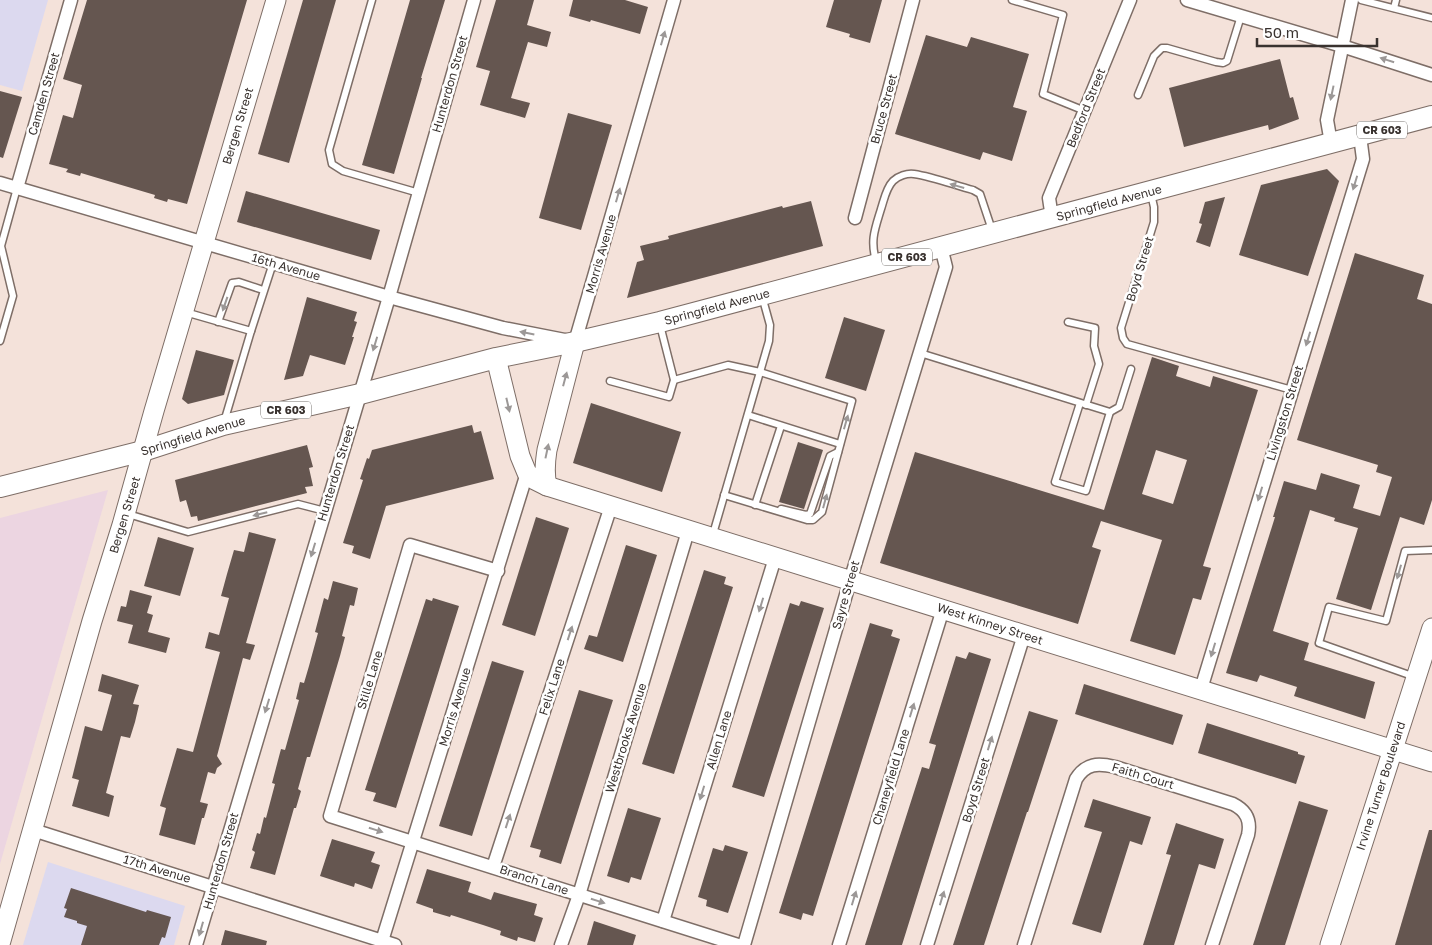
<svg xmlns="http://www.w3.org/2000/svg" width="1432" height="945" font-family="'Golos Text',sans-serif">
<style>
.commercial{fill:#ecd5e1}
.education{fill:#dcd9ef}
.building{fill:#655650;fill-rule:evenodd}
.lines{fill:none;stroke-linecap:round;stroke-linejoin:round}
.lane-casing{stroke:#7e6e67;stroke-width:9}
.street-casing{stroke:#7e6e67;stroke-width:15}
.secondary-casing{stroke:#7e6e67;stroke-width:21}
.primary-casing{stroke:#7e6e67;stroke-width:22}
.lane{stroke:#fff;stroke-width:6}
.street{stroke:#fff;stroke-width:12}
.secondary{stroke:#fff;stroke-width:19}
.primary{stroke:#fff;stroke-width:20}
.oneway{fill:#9c9897}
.labels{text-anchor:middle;stroke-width:5;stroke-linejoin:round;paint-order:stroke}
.shield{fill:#fff;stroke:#74706d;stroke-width:1}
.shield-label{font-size:11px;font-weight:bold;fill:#39322f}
.street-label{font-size:12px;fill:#39322f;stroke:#fff}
</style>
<rect width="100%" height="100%" fill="#f4e2da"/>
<!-- commercial -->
<path class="commercial" d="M108,490l-108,374v-346z"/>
<!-- education -->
<g class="education">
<path d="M0,0h48l-26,91 -22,-6z"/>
<path d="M48,862l137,44 -11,39h-151z"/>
</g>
<!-- building -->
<g class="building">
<path d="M87,0h160l-60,204 -19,-5 -1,3 -13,-4 1,-3 -74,-22 -1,3 -14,-4 2,-3 -19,-5 14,-49 10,3 9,-33 -19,-6z"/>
<path d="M303,0h33l-47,163 -31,-9z"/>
<path d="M410,0h35l-24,78h1l-28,96 -32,-9z"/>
<path d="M496,0h38l-7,25 24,7 -4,15 -19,-5 -17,56 19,5 -5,15 -45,-13 10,-34 -14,-4z"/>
<path d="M573,0h52l23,7 -8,27 -49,-14 -1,2 -21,-6z"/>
<path d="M834,0h48l-12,43 -21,-6 1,-3 -24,-7z"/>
<path d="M926,35l41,12 4,-10 58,17 -16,53 14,4 -15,50 -29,-9 -3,8 -85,-26z"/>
<path d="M1280,59l10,39 3,-1 6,22 -30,11 -1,-5 -84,22 -15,-59z"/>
<path d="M0,91l22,6 -19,61 -3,-1z"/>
<path d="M568,113l44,12 -31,105 -42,-12z"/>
<path d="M1327,169l12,12 -31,95 -69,-21 22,-70z"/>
<path d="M246,191l134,39 -9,30 -134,-38z"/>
<path d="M1225,197l-15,50 -14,-5 6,-18 -3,-1 6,-21z"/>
<path d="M811,201l12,45 -196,52 10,-36 7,-2 -4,-14 29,-7 -1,-3 114,-30 1,2z"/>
<path d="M1355,253l69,22 -7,24 15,5v196l-8,25 -24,-8 -29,93 -35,-11 22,-71 -24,-7 1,-3 -25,-8 -37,121 36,12 -5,17 71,22 -10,37 -71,-23 3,-9 -37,-12 -3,7 -31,-9 49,-156h-2l11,-36 32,9 5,-17 39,12 -7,23 27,8 12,-39 -16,-5 2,-7 -81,-25z"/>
<path d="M307,297l50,15 -3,9 3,1 -5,15h2l-9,28 -35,-10 -7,21 -19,4z"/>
<path d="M844,317l41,13 -19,61 -41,-13z"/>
<path d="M196,350l38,10 -10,35 -36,9 -6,-5z"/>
<path d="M1152,357l27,9 -3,10 34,11 3,-11 45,14 -55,176 8,2 -10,32 -8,-2 -18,57 -45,-14 32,-101 -61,-19 -9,26 9,3 -23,74 -198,-61 35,-111 189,58zM1156,450l31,10 -14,44 -31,-10z"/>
<path d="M591,403l90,29 -19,60 -89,-29z"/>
<path d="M472,425l2,8 7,-2 13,48 -108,27 -16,53 -18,-6 2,-7 -11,-3 20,-63 -3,-1 7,-21 2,1 3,-9z"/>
<path d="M798,442l25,8 -19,59 -25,-7z"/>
<path d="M307,445l6,22 -4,1 4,18 -8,1 2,6 -109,28 -1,-5 -6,1 -5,-17 -6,2 -5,-22z"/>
<path d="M536,517l33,11 -34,108 -33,-11z"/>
<path d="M249,532l27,7 -30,104 9,2 -5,15 -7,-2 -26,98 5,8 -5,4 -2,6 -7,-2 -8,30 8,2 -4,14h-2l-7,27 -36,-10 7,-27 -6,-2 17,-58 16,4 27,-100 -15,-4 4,-16 10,3 10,-37 -8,-2 6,-22 7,-24 10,2z"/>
<path d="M158,537l36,11 -14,48 -36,-10z"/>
<path d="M626,545l31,10 -34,107 -39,-13 5,-14 8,2z"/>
<path d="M704,570l22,7 -2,7 9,3 -59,187 -32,-10z"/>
<path d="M333,581l25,7 -4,18 -4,-1 -8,31 3,1 -5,19 -30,101h-3l-9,32 3,2 -5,17h-2l-19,67 -25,-7 5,-16 -3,-2 5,-17 3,1 4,-17 2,1 9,-34 -3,-1 9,-34 4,1 14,-50 -3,-1 4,-17 4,1 5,-17 9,-33 -3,-1 9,-34 4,2z"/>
<path d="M130,590l22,6 -5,17 6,2 -5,17 22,6 -4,15 -38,-10 5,-18 -16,-4 4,-15 5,1z"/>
<path d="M433,598l26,8 -63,202 -23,-7 3,-8 -11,-3 61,-191 6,2z"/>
<path d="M801,601l23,7 -60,189 -32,-10 58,-184 9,3z"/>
<path d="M870,623l23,7 -2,6 9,3 -87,277 -10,-3 -2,7 -22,-7z"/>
<path d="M969,652l22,7 -89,286h-37l57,-178 7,2 7,-24 -7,-2 27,-87 10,3z"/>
<path d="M492,661l32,10 -52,165 -33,-10z"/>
<path d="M102,674l37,11 -6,19 6,1 -4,17 -5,16 -9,-2 -15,57 8,3 -5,21 -37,-11 7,-26 -7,-2 13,-52 17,5 10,-36 -14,-4z"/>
<path d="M1084,684l99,31 -10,30 -98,-31z"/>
<path d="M579,690l34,10 -52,164 -22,-7 2,-7 -11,-3z"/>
<path d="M1029,711l29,9 -30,92h-1l-43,133h-31z"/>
<path d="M1207,723l91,29v2l7,2 -9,28 -98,-31z"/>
<path d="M1093,799l58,18 -9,28 -12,-4 -29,92 -29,-9 30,-92 -18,-5z"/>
<path d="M1299,801l29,9 -43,135h-32z"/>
<path d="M628,808l33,10 -20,62 -10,-3 -2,6 -22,-7z"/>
<path d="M1176,823l48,16 -9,30 -16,-5 -25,81h-31l28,-90 -5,-1z"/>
<path d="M1429,830h3v115h-37z"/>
<path d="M332,839l43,13 -4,10 9,3 -8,24 -17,-6 -1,4 -34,-11z"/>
<path d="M725,845l23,7 -20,61 -22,-7 1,-6 -9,-3 15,-49 10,3z"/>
<path d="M427,869l44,13 -3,10 23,8 3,-8 43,12 -3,11 9,3 -8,24 -17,-5 -1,4 -17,-6 1,-4 -18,-6 -32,-10 -1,2 -17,-5v-3l-17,-6z"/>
<path d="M71,888l75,24 1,-2 24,7 -6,21 -3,-1 -3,8h-78l6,-19 -10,-3v-2l-13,-4 3,-8 -3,-1z"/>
<path d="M594,921l42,14 -3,10h-46z"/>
<path d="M225,930l42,11 -1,4h-45z"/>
</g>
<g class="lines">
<!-- lane casing -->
<g class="lane-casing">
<g id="lane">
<path d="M372,0l-43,150 3,14 11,7 76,22"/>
<path d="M1012,0l51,15 -20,79 42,17"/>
<path d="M1361,0l71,18"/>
<path d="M1394,8l2,-8"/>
<path d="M1138,95l16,-39 8,-8h5l49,14 7,1 4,-2 14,-45"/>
<path d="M1151,194l3,13v15l-33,106 2,10 4,6 165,46"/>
<path d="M876,261c-6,-21 -1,-32 5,-52 3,-9 5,-21 12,-28 5,-5 14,-8 21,-7 20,3 40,11 59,16l7,4 12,36"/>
<path d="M185,312l66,19"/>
<path d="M218,322l14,-39 7,-1 24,8"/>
<path d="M1068,322l27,6 -1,18 5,18 -13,41"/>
<path d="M0,341l13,-45 -12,-50 16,-58"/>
<path d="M920,353l190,59 -24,79 -31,-9 25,-79"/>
<path d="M674,380l54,-15 32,7 92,29 -30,111 -9,8h-6l-83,-25"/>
<path d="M610,381l59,16 5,-17 -14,-55"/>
<path d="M1110,412l9,-5 12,-38"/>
<path d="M748,415l92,29"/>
<path d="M224,422l27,-91 22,-68"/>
<path d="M755,505l26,-79"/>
<path d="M781,509l25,6 4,-1 20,-58 8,-4"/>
<path d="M128,514l60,18 110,-28 27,7"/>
<path d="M713,534l56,-193 1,-16 -8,-29"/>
<path d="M1415,677l-96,-34 10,-36 57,14 19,-70 27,-1"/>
</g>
</g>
<!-- street casing -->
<g class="street-casing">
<g id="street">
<path d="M1187,0l155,46 90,29"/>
<path d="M1331,143l-4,-23 25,-120"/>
<path d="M0,183l389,114 114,31 72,14 99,-342"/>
<path d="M17,188l54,-188"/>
<path d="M855,218l58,-218"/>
<path d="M1052,218l-3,-20 81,-198"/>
<path d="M498,571l-88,-26 -80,271 408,129"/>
<path d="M1201,689l162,-530 -3,-23"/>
<path d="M33,830l362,115"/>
<path d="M493,867l118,-361"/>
<path d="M663,921l112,-363"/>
<path d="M382,941l145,-468"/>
<path d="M196,945l193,-648 85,-297"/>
<path d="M561,945l18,-50 109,-364"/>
<path d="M744,945l106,-364 96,-314 -5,-20"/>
<path d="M839,945l104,-336"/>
<path d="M927,945l97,-310"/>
<path d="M1024,945l52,-166c10,-16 22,-16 39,-12l118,37c14,7 18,17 15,31l-36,110"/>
</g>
</g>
<!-- secondary casing -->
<g class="secondary-casing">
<g id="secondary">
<path d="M496,358l24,98 7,17 8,7 12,6 885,276"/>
<path d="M547,486c-3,-13 -2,-23 0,-36l28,-108"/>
<path d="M0,944l92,-323 30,-96 32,-114 122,-411"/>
<path d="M1330,945l102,-317"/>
</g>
</g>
<!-- primary casing -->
<g class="primary-casing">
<path id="primary" d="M0,487l143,-36 80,-26 137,-31 136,-36 79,-16 85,-20 772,-206"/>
</g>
<!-- lane -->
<use href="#lane" class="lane"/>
<!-- street -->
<use href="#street" class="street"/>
<!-- secondary -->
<use href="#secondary" class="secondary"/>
<!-- primary -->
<use href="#primary" class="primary"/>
</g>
<!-- one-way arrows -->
<defs><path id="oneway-solid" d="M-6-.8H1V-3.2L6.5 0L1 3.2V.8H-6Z" transform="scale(1.25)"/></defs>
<g class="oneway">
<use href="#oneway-solid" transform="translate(663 38) rotate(-74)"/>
<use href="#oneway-solid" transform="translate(1387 60) rotate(-162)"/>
<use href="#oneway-solid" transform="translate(1332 93) rotate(102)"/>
<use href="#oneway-solid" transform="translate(1355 183) rotate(107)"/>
<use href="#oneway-solid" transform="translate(957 186) rotate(-164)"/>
<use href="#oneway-solid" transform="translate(618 195) rotate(-74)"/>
<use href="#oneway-solid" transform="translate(225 304) rotate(109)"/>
<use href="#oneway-solid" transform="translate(527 333) rotate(-169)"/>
<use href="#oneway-solid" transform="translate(1308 339) rotate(107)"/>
<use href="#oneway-solid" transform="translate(375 344) rotate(107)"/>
<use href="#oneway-solid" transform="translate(565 379) rotate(-75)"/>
<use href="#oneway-solid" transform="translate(508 405) rotate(77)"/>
<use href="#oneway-solid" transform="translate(846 422) rotate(-74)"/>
<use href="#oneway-solid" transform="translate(547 451) rotate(-78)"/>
<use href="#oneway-solid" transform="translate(1260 494) rotate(107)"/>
<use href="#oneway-solid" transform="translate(825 501) rotate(-75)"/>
<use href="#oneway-solid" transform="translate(260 514) rotate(166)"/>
<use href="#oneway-solid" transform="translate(313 550) rotate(107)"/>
<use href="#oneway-solid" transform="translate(1399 572) rotate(106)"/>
<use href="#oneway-solid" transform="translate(761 605) rotate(107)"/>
<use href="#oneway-solid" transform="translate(570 633) rotate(-72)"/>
<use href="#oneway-solid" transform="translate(1213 650) rotate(107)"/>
<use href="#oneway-solid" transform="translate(267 706) rotate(107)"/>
<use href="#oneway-solid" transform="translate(912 710) rotate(-73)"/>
<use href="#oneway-solid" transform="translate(990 743) rotate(-73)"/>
<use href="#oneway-solid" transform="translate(702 793) rotate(107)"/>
<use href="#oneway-solid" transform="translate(508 821) rotate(-72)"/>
<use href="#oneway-solid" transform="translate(376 830) rotate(18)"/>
<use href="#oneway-solid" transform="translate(854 898) rotate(-73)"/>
<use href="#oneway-solid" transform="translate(942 898) rotate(-73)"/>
<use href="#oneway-solid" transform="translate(598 901) rotate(18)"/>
<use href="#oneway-solid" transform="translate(201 929) rotate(106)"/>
</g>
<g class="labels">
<!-- shield labels -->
<g class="shield">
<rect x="1357" y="121.5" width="50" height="17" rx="4"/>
<rect x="882" y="248.5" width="50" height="17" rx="4"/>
<rect x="261" y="401.5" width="50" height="17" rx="4"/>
</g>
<g class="shield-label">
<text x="1382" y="134">CR 603</text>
<text x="907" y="261">CR 603</text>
<text x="286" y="414">CR 603</text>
</g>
<!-- street labels -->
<g class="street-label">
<text transform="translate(450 84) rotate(-74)" y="4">Hunterdon Street</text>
<text transform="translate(44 94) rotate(-74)" y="4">Camden Street</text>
<text transform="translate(1086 108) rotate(-68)" y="4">Bedford Street</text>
<text transform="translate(884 109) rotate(-75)" y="4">Bruce Street</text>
<text transform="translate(238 126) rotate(-73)" y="4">Bergen Street</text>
<text transform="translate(1109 203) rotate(-15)" y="4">Springfield Avenue</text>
<text transform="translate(601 254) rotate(-74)" y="4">Morris Avenue</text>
<text transform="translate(286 267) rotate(16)" y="4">16th Avenue</text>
<text transform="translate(1140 269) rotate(-73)" y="4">Boyd Street</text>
<text transform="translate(717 307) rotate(-15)" y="4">Springfield Avenue</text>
<text transform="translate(1285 413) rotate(-73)" y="4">Livingston Street</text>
<text transform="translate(193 436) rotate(-17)" y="4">Springfield Avenue</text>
<text transform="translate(336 473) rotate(-73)" y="4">Hunterdon Street</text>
<text transform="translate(125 515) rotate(-73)" y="4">Bergen Street</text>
<text transform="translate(846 595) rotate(-74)" y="4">Sayre Street</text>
<text transform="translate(990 624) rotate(18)" y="4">West Kinney Street</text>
<text transform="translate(370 680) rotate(-73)" y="4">Stille Lane</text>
<text transform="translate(552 687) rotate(-72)" y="4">Felix Lane</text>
<text transform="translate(455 707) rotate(-73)" y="4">Morris Avenue</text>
<text transform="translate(626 738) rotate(-73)" y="4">Westbrooks Avenue</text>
<text transform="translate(719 740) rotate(-73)" y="4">Allen Lane</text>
<text transform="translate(1143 776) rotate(17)" y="4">Faith Court</text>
<text transform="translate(891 777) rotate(-73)" y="4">Chaneyfield Lane</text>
<text transform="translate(1381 786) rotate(-72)" y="4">Irvine Turner Boulevard</text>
<text transform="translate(976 790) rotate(-73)" y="4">Boyd Street</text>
<text transform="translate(221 861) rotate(-74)" y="4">Hunterdon Street</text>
<text transform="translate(157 869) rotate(17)" y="4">17th Avenue</text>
<text transform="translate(534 880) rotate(18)" y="4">Branch Lane</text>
</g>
</g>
<!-- scale -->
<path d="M1257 38v8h120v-8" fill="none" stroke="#39322f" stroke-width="2.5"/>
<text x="1264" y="38" font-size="15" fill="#39322f" stroke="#ffffff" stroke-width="4" paint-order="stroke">50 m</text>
</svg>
